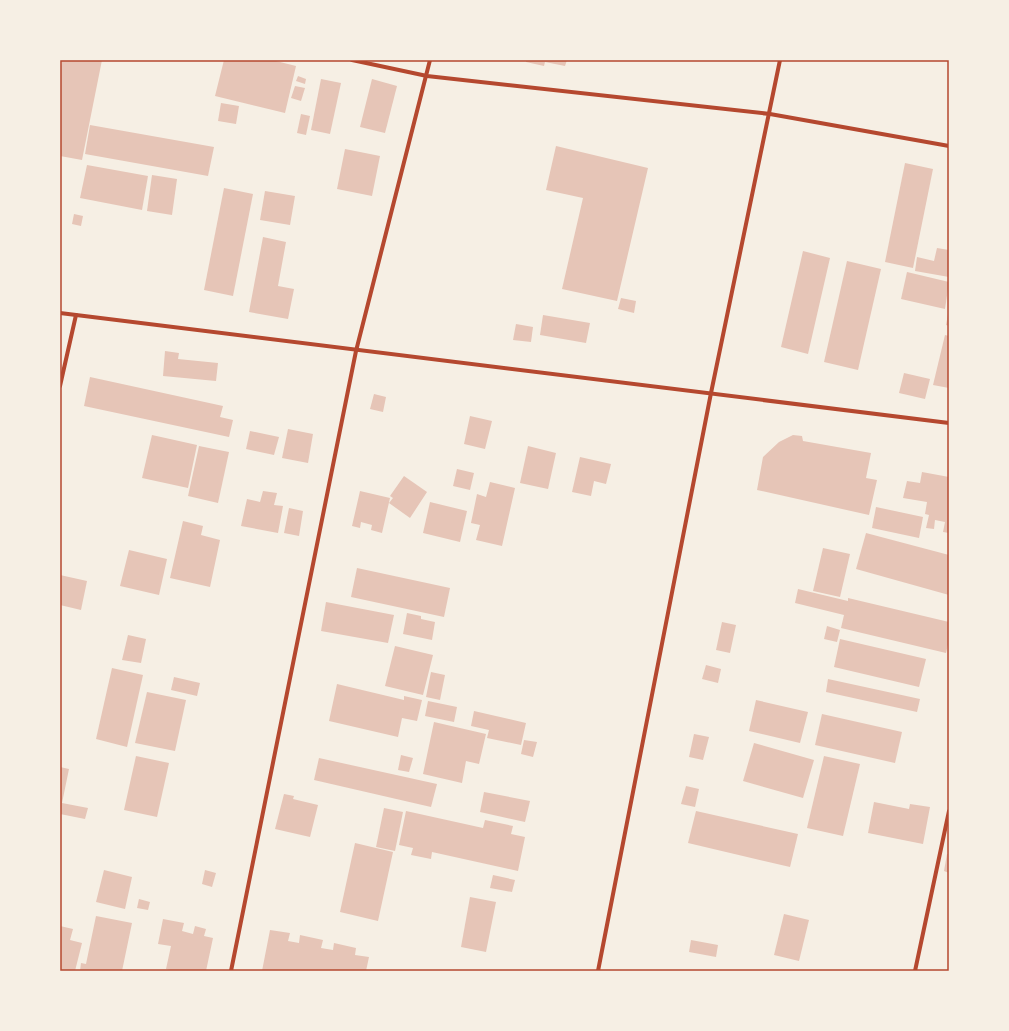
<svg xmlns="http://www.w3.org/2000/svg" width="1009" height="1031" font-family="Raleway,sans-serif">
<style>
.building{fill:#e6c5b7}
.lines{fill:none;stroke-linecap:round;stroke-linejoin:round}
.minor{stroke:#b5482f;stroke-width:4}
.neatline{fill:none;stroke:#b5482f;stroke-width:1.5}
</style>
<rect width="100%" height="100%" fill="#f6efe4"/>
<!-- building -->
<g class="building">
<path d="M62,60h40l-20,100 -22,-4v-84z"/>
<path d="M224,60h48l24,6 -11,47 -70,-17z"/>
<path d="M526,60h41l-2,6 -20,-4 -1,4 -18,-4z"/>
<path d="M298,76l8,3 -1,5 -9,-3z"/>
<path d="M321,79l20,4 -11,51 -19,-4z"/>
<path d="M372,79l25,7 -12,47 -25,-6z"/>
<path d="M295,86l10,2 -4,13 -10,-3z"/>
<path d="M221,103l18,3 -3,18 -18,-3z"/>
<path d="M301,114l9,2 -4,19 -9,-2z"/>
<path d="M90,125l124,22 -6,29 -123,-22z"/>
<path d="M556,146l92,22 -31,133 -55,-12 21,-91 -37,-8z"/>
<path d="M345,149l35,7 -8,40 -35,-7z"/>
<path d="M905,163l28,6 -20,99 -28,-6z"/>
<path d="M87,165l61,11 -6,34 -62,-12z"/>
<path d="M152,175l25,4 -5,36 -25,-4z"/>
<path d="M224,188l29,6 -20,102 -29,-6z"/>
<path d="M265,191l30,5 -5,29 -30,-5z"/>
<path d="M74,214l9,2 -2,10 -9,-2z"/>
<path d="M263,237l23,5 -8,44 16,3 -6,30 -39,-7z"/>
<path d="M937,248l12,2v27l-34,-6 2,-14 17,4z"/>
<path d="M803,251l27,7 -22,96 -27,-7z"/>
<path d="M847,261l34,8 -23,101 -34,-8z"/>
<path d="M907,272l42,10 -4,27 -44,-10z"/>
<path d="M621,298l15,3 -2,12 -16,-4z"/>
<path d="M948,314h1v12l-3,-1z"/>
<path d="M543,315l47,8 -4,20 -46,-8z"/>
<path d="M516,324l17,3 -2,15 -18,-2z"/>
<path d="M945,335l4,1v52l-16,-3z"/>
<path d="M165,351l14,2 -1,6 40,4 -2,18 -53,-5z"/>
<path d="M904,373l26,6 -5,20 -26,-6z"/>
<path d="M90,377l133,29 -3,11 13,3 -4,17 -145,-31z"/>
<path d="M374,394l12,3 -3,15 -13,-3z"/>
<path d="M470,416l22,5 -7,28 -21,-5z"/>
<path d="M288,429l25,5 -5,29 -26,-5z"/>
<path d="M250,431l29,6 -5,18 -28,-6z"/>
<path d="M152,435l45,10 -9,43 -46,-10z"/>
<path d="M793,435l9,1 1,5 68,12 -5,25 11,2 -8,35 -112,-25 6,-33 16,-15z"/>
<path d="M199,446l30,6 -11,51 -30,-7z"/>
<path d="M528,446l28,7 -8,36 -28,-6z"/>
<path d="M580,457l31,7 -5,20 -12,-3 -3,15 -19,-4z"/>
<path d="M457,469l17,4 -4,17 -17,-4z"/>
<path d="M922,472l27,5v56l-6,-1 2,-10 -10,-2 -1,9 -8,-1 3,-13 -4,-1 2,-12 -24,-4 4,-17 13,2z"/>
<path d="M404,476l23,16 -17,26 -21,-15 4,-5 -3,-2z"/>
<path d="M490,482l25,6 -13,58 -26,-6 4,-15 -9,-2 6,-29 9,3z"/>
<path d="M263,491l14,2 -3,12 9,1 -5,27 -37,-7 6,-27 13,3z"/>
<path d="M360,491l30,7 -8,35 -11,-3 1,-5 -11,-3 -1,6 -8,-2z"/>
<path d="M430,502l37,9 -7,31 -37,-9z"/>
<path d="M876,507l47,10 -4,21 -47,-10z"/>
<path d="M289,508l14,3 -4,25 -15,-3z"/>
<path d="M183,521l20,5 -2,9 19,5 -10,47 -40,-9z"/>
<path d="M866,533l83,22v40l-93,-26z"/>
<path d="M823,548l27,6 -10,43 -27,-6z"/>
<path d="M129,550l38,9 -8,36 -39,-9z"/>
<path d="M357,568l93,20 -6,29 -93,-20z"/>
<path d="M60,575l27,6 -6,29 -21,-5z"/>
<path d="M798,589l50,12v-3l101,24v18l-3,13 -105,-25 3,-13 -49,-12z"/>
<path d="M326,602l68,13 -6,28 -67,-12z"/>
<path d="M407,613l14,3v3l14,3 -3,18 -29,-6z"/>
<path d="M722,622l14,3 -6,28 -14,-3z"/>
<path d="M827,626l13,4 -3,12 -13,-3z"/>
<path d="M128,635l18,4 -5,24 -19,-3z"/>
<path d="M840,639l86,20 -7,28 -85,-20z"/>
<path d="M395,646l38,9 -10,40 -38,-9z"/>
<path d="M706,665l15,4 -3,14 -16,-4z"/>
<path d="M112,668l31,7 -16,72 -31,-8z"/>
<path d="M431,672l14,3 -5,25 -14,-3z"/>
<path d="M174,677l26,6 -3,13 -26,-6z"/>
<path d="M828,679l92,20 -3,13 -91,-20z"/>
<path d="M337,684l67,16v-4l18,4 -5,21 -15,-3 -4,19 -69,-16z"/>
<path d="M147,692l39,8 -11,51 -40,-8z"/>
<path d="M756,700l52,12 -8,31 -51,-12z"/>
<path d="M428,701l29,6 -3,15 -29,-6z"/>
<path d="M474,711l52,12 -5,22 -34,-7 2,-8 -18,-4z"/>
<path d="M822,714l80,18 -7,31 -80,-18z"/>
<path d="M434,722l52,12 -7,30 -13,-3 -4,22 -39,-9z"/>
<path d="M694,734l15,3 -6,23 -14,-3z"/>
<path d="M524,740l13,2 -4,15 -12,-3z"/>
<path d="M754,743l60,17 -11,38 -60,-17z"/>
<path d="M401,755l12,3 -4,14 -11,-2z"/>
<path d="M136,756l33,7 -12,54 -33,-7z"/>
<path d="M824,756l36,8 -17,72 -36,-8z"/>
<path d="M319,758l118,26 -6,23 -117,-27z"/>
<path d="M60,767l9,2 -7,34 26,5 -3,11 -25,-5z"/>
<path d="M686,786l13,3 -4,18 -14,-3z"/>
<path d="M484,792l46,9 -5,21 -45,-10z"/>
<path d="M284,794l10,2 -1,3 25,6 -8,32 -35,-8z"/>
<path d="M874,802l35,7 1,-5 20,3 -7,37 -55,-11z"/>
<path d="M384,808l19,4 -8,39 -19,-4z"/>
<path d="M406,811l77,17 2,-8 28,6 -2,8 14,3 -7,34 -86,-19 -1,7 -20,-4 2,-7 -14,-3z"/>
<path d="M696,811l102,23 -8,33 -102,-24z"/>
<path d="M355,843l38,9 -15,69 -38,-9z"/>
<path d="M947,854h2v19l-5,-2z"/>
<path d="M104,870l28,7 -7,32 -29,-7z"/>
<path d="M205,870l11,3 -4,14 -10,-3z"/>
<path d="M493,875l22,5 -3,12 -22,-4z"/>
<path d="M470,897l26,5 -10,50 -25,-5z"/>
<path d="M139,899l11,3 -2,8 -11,-2z"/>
<path d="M784,914l25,6 -10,41 -25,-6z"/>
<path d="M96,916l36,7 -10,48h-42l1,-8 5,1z"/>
<path d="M163,919l21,4 -2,8 11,3 2,-8 11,3 -2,7 9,2 -7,33h-31l-9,-2 5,-23 -13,-2z"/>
<path d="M60,926l13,3 -3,11 12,3 -7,28h-15z"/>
<path d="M270,930l20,3 -2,8 11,2 1,-8 23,5 -2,8 12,2 1,-7 22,5 -1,7 14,2 -3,14h-104z"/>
<path d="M691,940l27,5 -2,12 -27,-5z"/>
</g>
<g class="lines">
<!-- minor -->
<g class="minor">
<path d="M352,60l75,16 343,38 179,32"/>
<path d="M60,313l889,110"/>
<path d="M60,386l16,-71"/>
<path d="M231,971l125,-620 74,-291"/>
<path d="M598,971l113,-578 69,-333"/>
<path d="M915,971l34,-160"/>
</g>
</g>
<!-- border -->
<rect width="1009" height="1031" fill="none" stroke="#f6efe4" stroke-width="122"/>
<rect x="61" y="61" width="887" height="909" class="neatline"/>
</svg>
